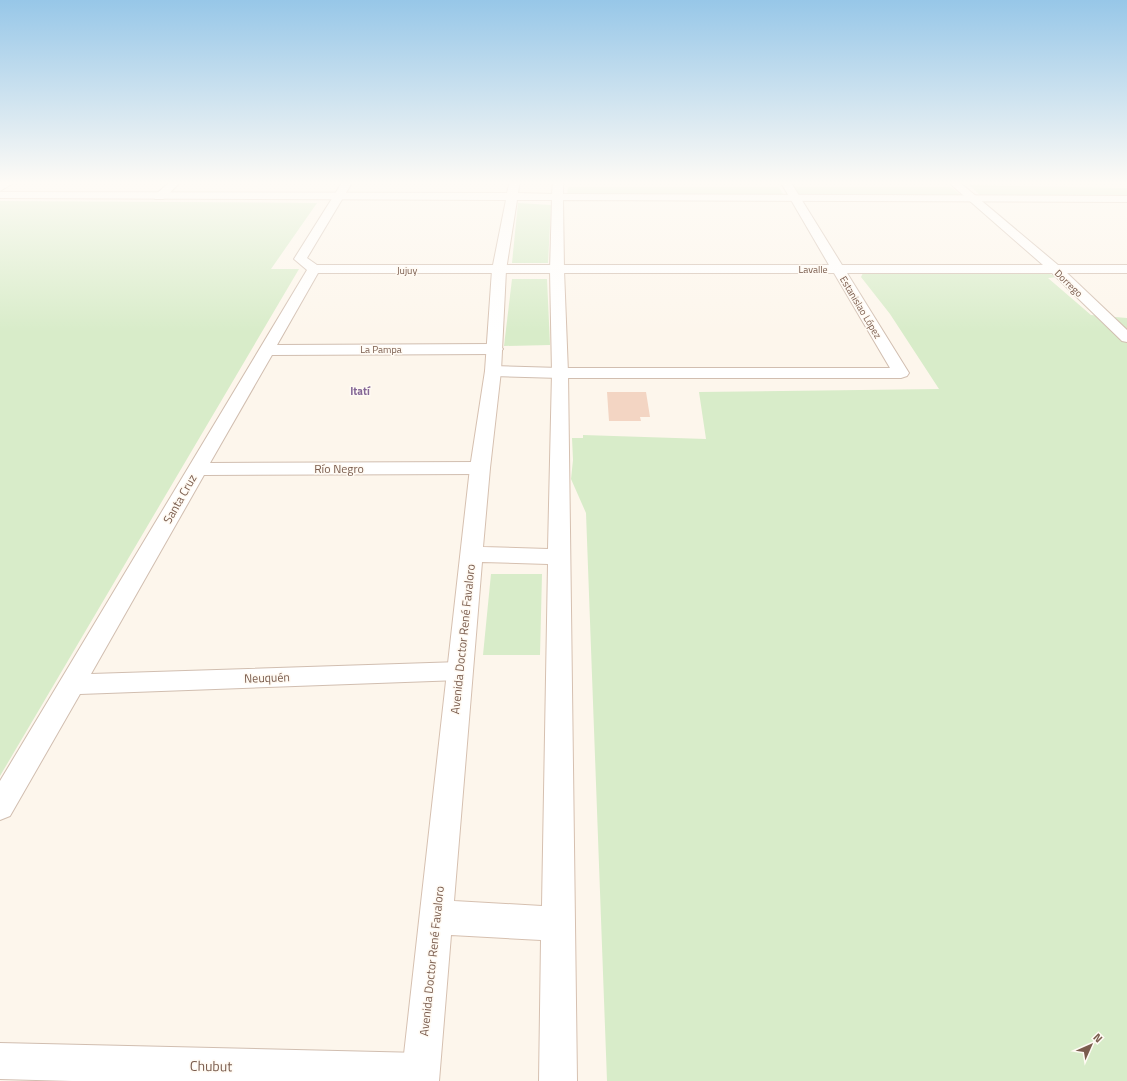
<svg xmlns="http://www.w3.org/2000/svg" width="1127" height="1081" font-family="'Titillium Web',sans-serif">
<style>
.green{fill:#d8ecc9}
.building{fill:#f3d5c3}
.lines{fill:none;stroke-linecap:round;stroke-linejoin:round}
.street-casing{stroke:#d1beb0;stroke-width:2}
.secondary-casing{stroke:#d6c0b0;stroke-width:2}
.street{fill:#fff;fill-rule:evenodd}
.secondary{fill:#fff;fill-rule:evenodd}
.labels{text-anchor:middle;stroke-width:3;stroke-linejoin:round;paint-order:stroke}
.far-street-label{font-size:10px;fill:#7a5c4d;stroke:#fffaf3}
.far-neighbourhood-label{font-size:11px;font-weight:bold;fill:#846695;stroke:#fffaf3}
.street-label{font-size:12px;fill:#7a5c4d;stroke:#fffaf3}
.near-street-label{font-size:14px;fill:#7a5c4d;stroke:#fffaf3}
</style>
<rect width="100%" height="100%" fill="#fdf6ec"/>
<!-- green -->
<g class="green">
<path d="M969,185l158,3v8l-145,1z"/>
<path d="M568,187h211l5,9 -217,-1z"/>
<path d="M794,187h157l11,9 -161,1z"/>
<path d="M0,201l317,2 -46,66h28l-299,507z"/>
<path d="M518,203l33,2 -3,58h-36z"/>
<path d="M863,273h184l11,4 -10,1 43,37 36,3v763h-520l-21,-568 -15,-34 2,-19 -1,-22h11v-3l123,4 -7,-47 240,-3 -49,-75 -29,-37z"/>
<path d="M512,279h35l3,66 -46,1z"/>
<path d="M491,574h51l-2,81h-57z"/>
</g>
<!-- building -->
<path class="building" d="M607,392h39l4,25h-10l1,4h-32z"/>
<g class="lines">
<!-- street casing -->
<g class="street-casing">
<g id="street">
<path d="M5,181h12l-17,10v-7z"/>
<path d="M171,181h11l-19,18h-8l-1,-2 1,-2z"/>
<path d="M343,181h10l-46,77 10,7h512l-49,-84h10l52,84h201l-96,-84h11l100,84h69v8h-60l60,57v12l-5,-1 -70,-68h-205l62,100 -2,3 -6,2h-341l-67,-2 -6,-2 -2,-3 2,-3 6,-2 67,2h330l-56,-95h-516l-41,72 218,-1 5,2 3,3 -3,3 -5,2 -223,1 -62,108 270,-1 7,2 2,4 -2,4 -7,2 -276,1 -113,199 369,-12 9,2 3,7 -3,7 -9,2 -380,14 -70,122 -10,4v-39l307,-511 -13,-11z"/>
<path d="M0,1043l421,10 13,5 5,13 -4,10h-363l-72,-2z"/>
</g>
</g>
<!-- secondary casing -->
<g class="secondary-casing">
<path id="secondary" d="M510,181h10l-2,12 34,1 1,-13h10v13l564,2v6l-564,-2 1,70 4,103 9,708h-38l2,-141 -90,-5 -12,146h-38l69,-613 15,-97 7,-101 14,-70 -506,-2v-6l507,1zM517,200h35l-2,70 2,103 -4,176 -65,-2 7,-79 11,-97 5,-101zM482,562l66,2 -6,342 -88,-5z"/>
</g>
<!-- street -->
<use href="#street" class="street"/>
<!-- secondary -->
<use href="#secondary" class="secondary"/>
</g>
<!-- sky -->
<linearGradient id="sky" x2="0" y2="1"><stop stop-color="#97c7e8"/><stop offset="0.55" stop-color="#fefbf6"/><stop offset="1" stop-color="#fefbf6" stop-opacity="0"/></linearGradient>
<rect width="1127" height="332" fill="url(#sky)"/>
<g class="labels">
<!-- far-street labels -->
<g class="far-street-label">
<text x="813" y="273">Lavalle</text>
<text x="407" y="274">Jujuy</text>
<text transform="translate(1069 283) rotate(44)" y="4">Dorrego</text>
<text transform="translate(861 307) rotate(59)" y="4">Estanislao López</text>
<text x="381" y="353">La Pampa</text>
</g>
<!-- far-neighbourhood labels -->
<g class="far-neighbourhood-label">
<text x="360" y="395">Itatí</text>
</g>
<!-- street labels -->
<g class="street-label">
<text x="339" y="473">Río Negro</text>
<text transform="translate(180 499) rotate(-60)" y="4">Santa Cruz</text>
<text transform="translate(463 639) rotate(-84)" y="4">Avenida Doctor René Favaloro</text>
<text transform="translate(267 678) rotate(-2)" y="4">Neuquén</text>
<text transform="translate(432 961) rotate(-84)" y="4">Avenida Doctor René Favaloro</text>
</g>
<!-- near-street labels -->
<g class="near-street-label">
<text transform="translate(211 1066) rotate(1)" y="5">Chubut</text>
</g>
</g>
<!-- north arrow -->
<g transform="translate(1091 1045) rotate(45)" stroke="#fffaf3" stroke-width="3" paint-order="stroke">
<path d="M0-3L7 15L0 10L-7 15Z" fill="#7a5c4d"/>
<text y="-6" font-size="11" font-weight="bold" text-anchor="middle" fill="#7a5c4d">N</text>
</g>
</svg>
